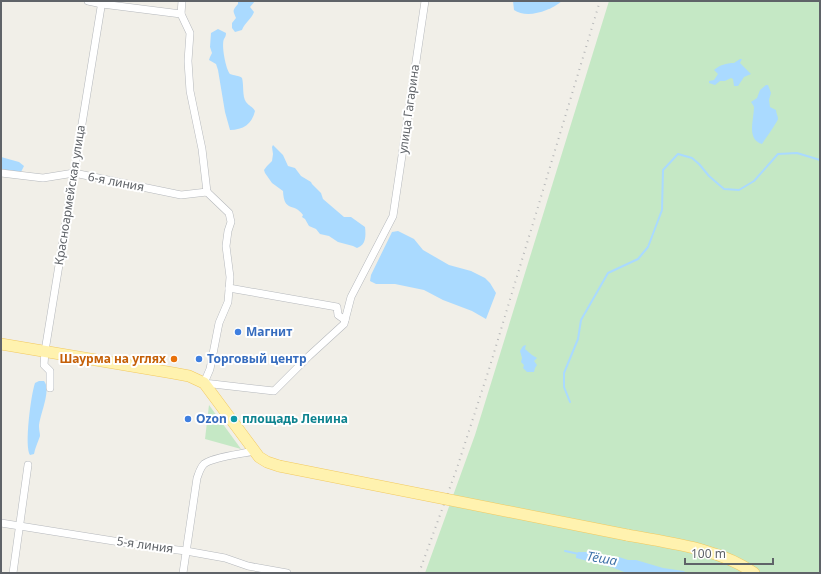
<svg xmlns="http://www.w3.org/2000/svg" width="821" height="574" font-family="'Noto Sans',sans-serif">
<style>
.green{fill:#c5e8c5}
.water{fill:#aadaff}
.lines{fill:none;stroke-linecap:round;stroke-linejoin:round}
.stream{stroke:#aadaff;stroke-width:2}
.street-casing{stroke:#b5b8bc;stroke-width:8}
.primary-casing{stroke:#f2c960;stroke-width:12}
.street{stroke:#fff;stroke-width:7}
.primary{stroke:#fff2af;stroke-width:11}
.rail{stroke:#b6b7b8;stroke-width:2;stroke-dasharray:1 5;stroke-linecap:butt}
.primary-bridge-casing{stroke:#f2c960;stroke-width:12;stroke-linecap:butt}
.primary-bridge{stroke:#fff2af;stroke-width:11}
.shop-dot{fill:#3f7fe0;stroke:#fff;stroke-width:1.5}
.food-dot{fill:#e8710a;stroke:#fff;stroke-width:1.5}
.culture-dot{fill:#0f9aa8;stroke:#fff;stroke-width:1.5}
.labels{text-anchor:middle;stroke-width:4;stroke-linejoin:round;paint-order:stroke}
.street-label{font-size:12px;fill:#5f6368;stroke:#fff}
.shop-label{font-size:12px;font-weight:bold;fill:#366cbe;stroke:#fff;text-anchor:start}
.food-label{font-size:12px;font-weight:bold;fill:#c56008;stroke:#fff;text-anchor:end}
.culture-label{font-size:12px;font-weight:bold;fill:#0d838f;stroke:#fff;text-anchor:start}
.water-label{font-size:13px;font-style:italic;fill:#4174aa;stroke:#fff}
</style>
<rect width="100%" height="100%" fill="#f1efe8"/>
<!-- green -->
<g class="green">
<path d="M609,1h211v572h-395l50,-138z"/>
<path d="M209,405l32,44 -36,-10z"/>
</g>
<!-- water -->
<g class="water">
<path d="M238,1h17l-5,6 4,5c-3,8 -9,10 -12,18l-7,2 -3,-4v-5l4,-5c-3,-8 -4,-7 2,-14z"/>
<path d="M513,1h49c-12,10 -35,18 -48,9z"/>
<path d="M218,29l8,4c0,3 -1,4 -2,6 -3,6 2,31 6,35 4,2 9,1 12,4 2,7 0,18 4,24 3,4 6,4 9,9 -3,13 -12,19 -25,19l-5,-18 -7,-42 -2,-6 -7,-4 1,-3 2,-4 -2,-6 1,-14z"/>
<path d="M740,59h2l-2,4 11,11 -7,3 -6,9h-4l-1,-7 -2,-1 -6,3h-5l-5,4 -6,-2v-2l5,-1 4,-6 -4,-4c6,-5 12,-7 20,-7z"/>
<path d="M766,85h2l3,8 -2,7 1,7 6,3c0,3 2,6 2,9 0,2 -14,22 -16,25 -16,-5 -8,-25 -8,-37 -1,-2 -2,-4 -3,-5l6,-4 3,-8z"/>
<path d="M273,145l10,10 5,11 7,2 6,8 10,6 1,2 9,9 2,6 21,18h7l14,10c1,9 1,18 -8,21l-4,-2 -15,-4 -9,-6 -9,-2 -4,-5 -7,-3 -4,-7 -3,-2 1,-2c-9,-13 -19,-2 -20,-24l-11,-8 -7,-10 -1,-3 3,-4 5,-5 1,-7 -1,-7z"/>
<path d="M1,157l18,5 5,4 -3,6 -20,-3z"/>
<path d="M398,231l16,8 9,11 26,15 22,6 14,7 5,5 6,10 -10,26 -14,-8 -29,-11 -19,-10 -29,-6h-19l-6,-3 1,-6 21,-43z"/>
<path d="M526,345l-1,4 7,6 5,3 -3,3 3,4 -2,3 -1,4h-7l-4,-4 1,-3 -3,-3 1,-4 -2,-7 3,-5z"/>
<path d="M39,381h5c8,9 -5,35 -5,46 0,3 1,6 1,9 -2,6 -5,12 -6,18l-4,1c-6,-8 1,-61 5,-72z"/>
<path d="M578,552h14l16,7 11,-2 9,3h8l27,8 21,3 2,2h-59l-16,-6 -35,-9v-2z"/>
</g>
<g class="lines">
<!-- stream -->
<g class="stream">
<path d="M570,402l-6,-15v-14l14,-34 3,-19 27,-47 30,-14 10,-12 14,-37 1,-40 15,-16 14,4 7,6 10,12 15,13 15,1 15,-9 24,-27 19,-1 23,7"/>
<path d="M565,551l14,3"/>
</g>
<!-- street casing -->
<g class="street-casing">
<g id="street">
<path d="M88,1l14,3 79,10"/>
<path d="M182,1l-1,13 9,19 -2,28 2,30 12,58 5,43"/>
<path d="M1,173l42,5 31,-5 107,22 26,-3"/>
<path d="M207,192l22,21 2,9 -3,9 -2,15 4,31 -2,25 -9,21 -9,46 -6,14 70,8 35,-35 35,-32 7,-27 42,-81 32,-215"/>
<path d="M229,288l108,19 1,8 7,5"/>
<path d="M50,388v-17l-6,-6 1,-14 57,-350"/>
<path d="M1,523l144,23 41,5 39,7 23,8 39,7"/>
<path d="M13,573l15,-108"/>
<path d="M183,573l14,-95c2,-5 3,-10 7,-14 9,-7 38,-10 50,-13"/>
</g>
</g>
<!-- primary casing -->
<g class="primary-casing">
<g id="primary">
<path d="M1,344l172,29 16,3 15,7 55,74 8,5 12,4"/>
<path d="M627,535c42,8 92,13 127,38"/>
</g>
</g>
<!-- street -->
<use href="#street" class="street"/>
<!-- primary -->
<use href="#primary" class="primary"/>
<!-- rail -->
<path class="rail" d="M419,573l38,-105 33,-102 110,-365"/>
<!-- primary-bridge casing -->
<g class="primary-bridge-casing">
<path id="primary-bridge" d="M279,466l348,69"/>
</g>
<!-- primary-bridge -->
<use href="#primary-bridge" class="primary-bridge"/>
</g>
<!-- markers -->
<g class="shop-dot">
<circle cx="238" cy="332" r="4"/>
<circle cx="199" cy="359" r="4"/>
<circle cx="188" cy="419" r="4"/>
</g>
<circle class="food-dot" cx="174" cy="359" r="4"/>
<circle class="culture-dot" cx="234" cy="419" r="4"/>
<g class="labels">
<!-- street labels -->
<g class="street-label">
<text transform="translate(409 109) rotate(-82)" y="4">улица Гагарина</text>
<text transform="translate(116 182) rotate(11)" y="4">6-я линия</text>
<text transform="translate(70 195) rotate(-81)" y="4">Красноармейская улица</text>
<text transform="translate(145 545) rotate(8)" y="4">5-я линия</text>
</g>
<!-- shop labels -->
<g class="shop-label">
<text x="246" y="336">Магнит</text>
<text x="207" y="363">Торговый центр</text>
<text x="196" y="423">Ozon</text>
</g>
<!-- food labels -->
<g class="food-label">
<text x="166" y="363">Шаурма на углях</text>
</g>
<!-- culture labels -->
<g class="culture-label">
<text x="242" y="423">площадь Ленина</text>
</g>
<!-- water labels -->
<g class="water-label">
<text transform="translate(602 558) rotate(10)" y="5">Тёша</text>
</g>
</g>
<!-- border -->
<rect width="821" height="574" fill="none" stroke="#5f6368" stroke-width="4"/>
<!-- scale -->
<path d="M685 558v6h88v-6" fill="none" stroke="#5f6368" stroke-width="2"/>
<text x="691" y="558" font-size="12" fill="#5f6368" stroke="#ffffff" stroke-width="3" paint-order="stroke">100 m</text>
</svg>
